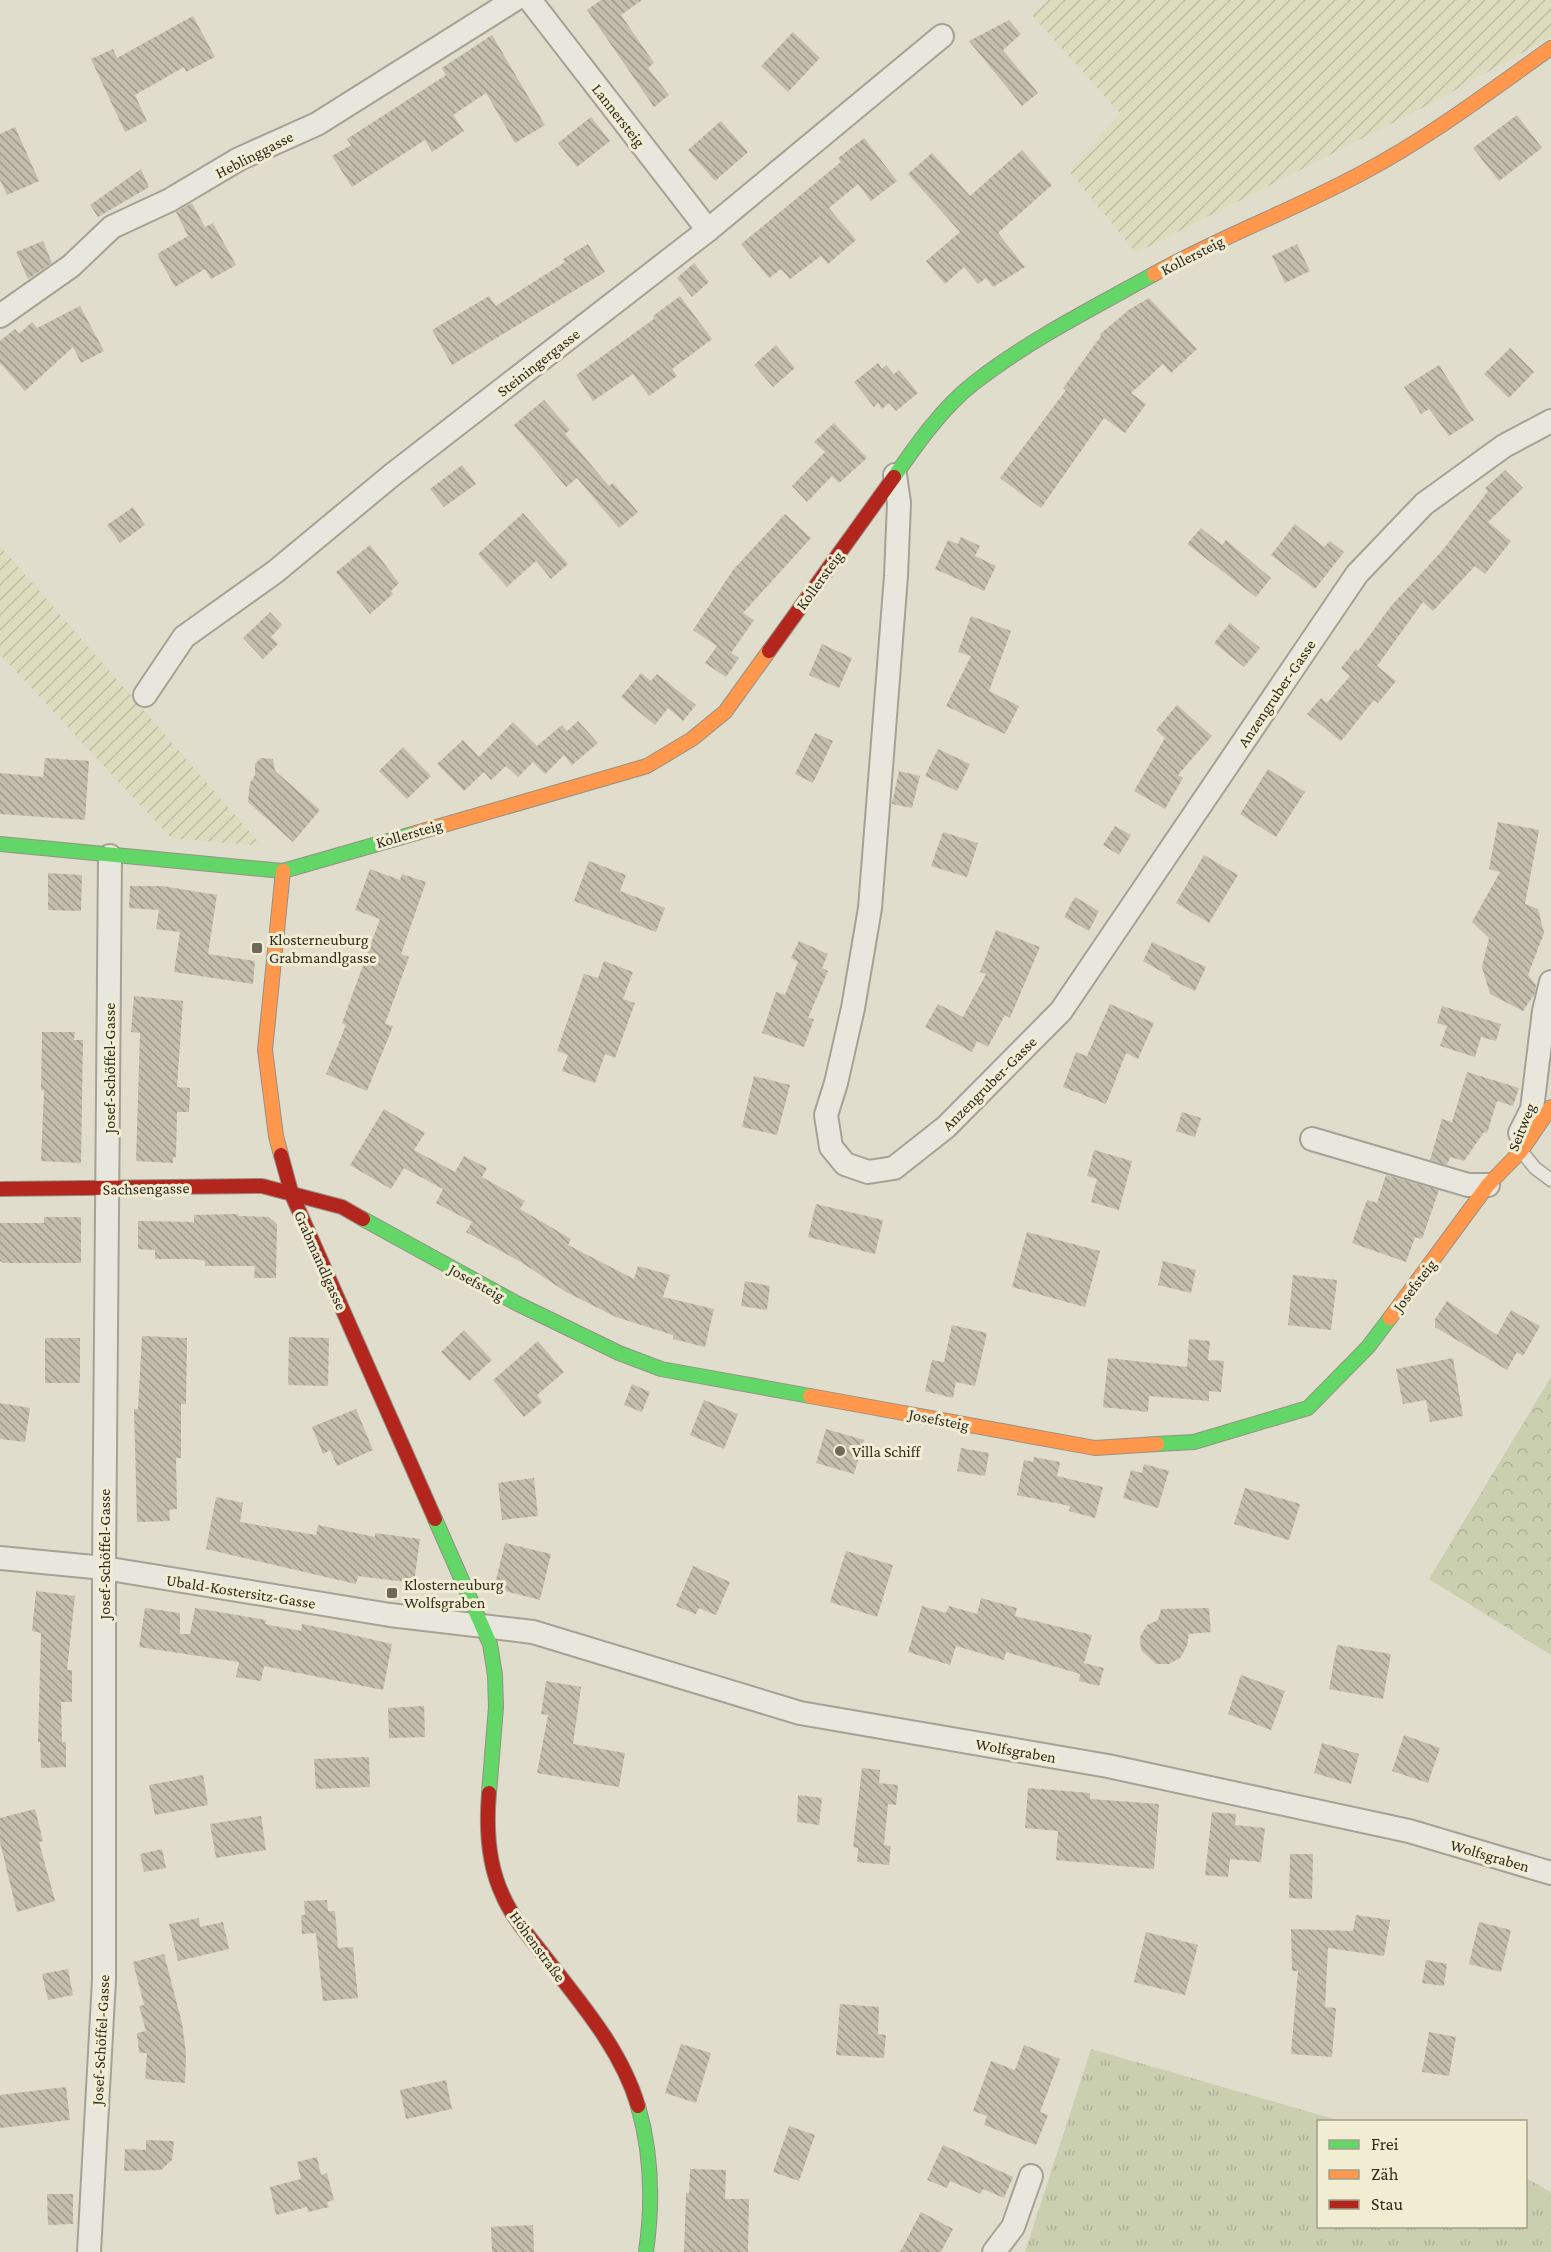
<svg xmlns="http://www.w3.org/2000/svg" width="1551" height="2252" font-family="'Crimson Pro',serif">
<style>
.farmland{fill:url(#farmland-furrows)}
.grass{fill:url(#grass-tufts)}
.forest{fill:url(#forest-crowns)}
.building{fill:url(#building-back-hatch)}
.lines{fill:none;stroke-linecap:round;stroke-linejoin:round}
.lane-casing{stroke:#a5a295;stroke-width:15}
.street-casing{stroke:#a5a295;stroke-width:26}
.fast-casing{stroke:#959185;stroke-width:16}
.slow-casing{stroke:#959185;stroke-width:16}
.jam-casing{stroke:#959185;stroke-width:16}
.lane{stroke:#e8e7dd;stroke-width:12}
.street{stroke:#e8e7dd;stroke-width:22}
.fast{stroke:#63d668;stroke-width:14}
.slow{stroke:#ff974d;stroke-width:14}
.jam{stroke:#b3261e;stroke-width:14}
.poi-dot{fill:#6f695c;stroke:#f0edd3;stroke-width:2}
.labels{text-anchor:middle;stroke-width:6;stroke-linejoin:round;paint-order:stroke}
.street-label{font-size:16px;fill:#322b1f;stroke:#f0edd3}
.poi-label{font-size:16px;fill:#322b1f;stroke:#f0edd3;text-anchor:start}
</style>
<defs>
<pattern id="farmland-furrows" width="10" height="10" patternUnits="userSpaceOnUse" patternTransform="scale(1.5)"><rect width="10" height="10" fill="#dedcbe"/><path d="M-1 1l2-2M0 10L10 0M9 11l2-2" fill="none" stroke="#bfbda3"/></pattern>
<pattern id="grass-tufts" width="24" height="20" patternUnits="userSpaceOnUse" patternTransform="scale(1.5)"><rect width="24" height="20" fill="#cacfb0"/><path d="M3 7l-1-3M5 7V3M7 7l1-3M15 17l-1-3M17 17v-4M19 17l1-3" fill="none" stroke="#aeb297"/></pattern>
<pattern id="forest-crowns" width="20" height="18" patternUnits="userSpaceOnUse" patternTransform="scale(1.5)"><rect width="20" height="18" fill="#cacfb0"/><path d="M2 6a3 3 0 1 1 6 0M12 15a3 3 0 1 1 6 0" fill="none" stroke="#aeb297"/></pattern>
<pattern id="building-back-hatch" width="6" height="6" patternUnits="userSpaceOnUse" patternTransform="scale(1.5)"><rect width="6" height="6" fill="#c3bdad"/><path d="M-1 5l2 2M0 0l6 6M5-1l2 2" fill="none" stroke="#9f9a8c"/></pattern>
</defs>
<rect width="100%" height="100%" fill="#e0ddcc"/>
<!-- farmland -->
<g class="farmland">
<path d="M1048,0h503v37l-123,68 -292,148 -66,-81 50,-59 -88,-98z"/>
<path d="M0,546l262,300 -91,-8 -171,-184z"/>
</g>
<!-- grass -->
<path class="grass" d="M1091,2049l250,72 -23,1v104h208v-48l25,14v60h-526z"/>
<!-- forest -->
<path class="forest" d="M1551,1377v278l-122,-76z"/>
<!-- building -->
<g class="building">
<path d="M601,0h41l-21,15 33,48 -6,5 21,27 -15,12 -67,-97z"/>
<path d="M193,16l22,41 -29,15 -2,-5 -49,28 12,26 -22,11 -34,-73 22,-10 4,9z"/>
<path d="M1009,20l12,14 -18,16 35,43 -16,13 -53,-65z"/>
<path d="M793,32l27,26 -32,34 -27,-26z"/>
<path d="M492,35l53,90 -30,18 -29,-50 -33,22 11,16 -32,21 -7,-12 -73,47 -20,-31 19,-11 -4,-6 99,-64 -4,-7z"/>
<path d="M1517,115l25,33 -43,33 -26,-33z"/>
<path d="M591,117l19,24 -33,26 -19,-24z"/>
<path d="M721,121l27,31 -33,29 -27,-31z"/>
<path d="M15,127l24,54 -32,14 -7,-15v-46z"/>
<path d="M864,138l33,43 -26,20 -13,-17 -29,24 27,32 -28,24 -7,-8 -31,23 -9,-10 -12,9 -28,-34 100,-82 -3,-4z"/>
<path d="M1022,150l30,35 -54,48 27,34 -32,20 -7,-9 -8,6 -14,-17 -19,17 -19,-23 34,-29 -52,-58 24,-21 38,43z"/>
<path d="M141,169l8,18 -51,30 -8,-12z"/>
<path d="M192,203l13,24 8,-4 23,42 -25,14 -6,-10 -30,18 -18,-33 31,-18 -12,-24z"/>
<path d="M43,241l9,22 -24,16 -12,-27z"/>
<path d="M588,244l17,28 -153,93 -20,-35 57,-34 7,10 69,-44 -2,-3z"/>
<path d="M1297,244l13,27 -25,12 -13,-27z"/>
<path d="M694,263l15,19 -17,15 -15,-19z"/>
<path d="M680,296l32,43 -40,30 5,7 -28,20 -16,-22 -40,27 -17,-26 78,-56 -1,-3z"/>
<path d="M1149,298l48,51 -26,24 -8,-9 -32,29 15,11 -21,29 -21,-15 -63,90 -41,-30 66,-88 -3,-2 38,-52 -1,-2 30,-25z"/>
<path d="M80,306l24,45 -23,12 -8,-16 -48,44 -25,-28v-22l15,-12 4,5 13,-12 5,6z"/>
<path d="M776,345l19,23 -22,19 -19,-22z"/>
<path d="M1510,348l24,24 -25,26 -25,-24z"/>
<path d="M878,363l4,6 4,-4 8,9 5,-4 19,23 -22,18 -7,-8 -7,6 -4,-6 -4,4 -20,-25z"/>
<path d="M1439,365l35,55 -25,16 -20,-27 -8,5 -17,-27z"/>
<path d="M544,400l26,30 -5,4 44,52 4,-3 25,29 -19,16 -42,-50 -11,9 -52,-62z"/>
<path d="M834,423l33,35 -28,25 -7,-7 -25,26 -15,-16 33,-34 -11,-10z"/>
<path d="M462,465l14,19 -32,23 -14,-18z"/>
<path d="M1505,470l18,18 -35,34 23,19 -26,33 -10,-8 -42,45 -10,-9 -46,64 19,15 -18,22 -4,-3 -33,41 -34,-27 14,-16 6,5 23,-27 -9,-8 15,-19 2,2 33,-45 51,-55 46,-60 -3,-3z"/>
<path d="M133,507l12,18 -25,18 -13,-18z"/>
<path d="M523,513l45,51 -17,15 -15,-18 -29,26 -29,-33z"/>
<path d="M785,514l26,24 -68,75 11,7 -23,33 8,5 -13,19 -21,-14 12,-17 -24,-16 40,-60z"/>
<path d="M1295,524l29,23 6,-6 14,11 -29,37 -44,-34z"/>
<path d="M1201,528l21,17 4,-5 45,38 -15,19 -69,-53z"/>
<path d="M961,537l19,9 -5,10 21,10 -12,25 -49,-22 13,-29 10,4z"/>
<path d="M370,545l29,38 -8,8 2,3 -23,20 -34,-42z"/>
<path d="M270,612l12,13 -11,12 7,7 -15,15 -20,-21z"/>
<path d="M971,616l40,15 -22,60 30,15 -14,28 -59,-28 25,-50 -13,-4z"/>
<path d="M1230,623l30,25 -16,19 -30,-24z"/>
<path d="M822,644l30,14 -13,30 -30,-13z"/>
<path d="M641,673l10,8 6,-7 39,31 -13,16 -15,-13 -13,17 -34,-28z"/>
<path d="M1177,705l35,31 -34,39 5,3 -18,31 -31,-18 31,-53 -9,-8z"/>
<path d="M578,721l20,22 -26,22 -8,-10 -19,19 -12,-12 -15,15 -12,-11 -15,14 -7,-8 -20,19 -27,-27 26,-24 16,17 34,-35 24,24 25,-21 5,6z"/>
<path d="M815,733l18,8 -20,42 -18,-9z"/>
<path d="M403,747l28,29 -24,23 -28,-28z"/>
<path d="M938,749l32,15 -13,27 -32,-15z"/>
<path d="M45,758l44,3 -4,59 -85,-6v-41l43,4z"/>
<path d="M261,758l12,1 2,12 45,39 -27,32 -45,-40 2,-19 5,-8v-11z"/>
<path d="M1268,769l37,23 -29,45 -36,-23z"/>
<path d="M899,771l21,5 -8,32 -20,-4z"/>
<path d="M1498,822l41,8 -14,74 13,5 6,24 -16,42 8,10 -1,8 -12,18 -33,-17 -8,-27 7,-29 -17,-16 28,-50 -11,-3z"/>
<path d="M1115,826l16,9 -12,20 -16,-10z"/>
<path d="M943,832l35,11 -11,34 -36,-11z"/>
<path d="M1204,855l34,20 -29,48 -33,-20z"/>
<path d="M589,861l37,14 -6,16 45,17 -9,24 -82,-31z"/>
<path d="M370,869l30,11 2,-6 24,8 -25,72 8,3 -24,67 8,2 -26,65 -41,-17 20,-49 -4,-2 38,-104 -25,-9z"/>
<path d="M48,873l34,2 -1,36 -33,-1z"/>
<path d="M130,886h32l55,9 -9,59 47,7 -2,23 -79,-12 6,-40 -24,-3 3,-19 -30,-2z"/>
<path d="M1075,897l24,14 -10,20 -25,-14z"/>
<path d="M996,930l44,17 -30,71 -5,-3 -17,32 -11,-6 -5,11 -47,-25 13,-23 25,13 23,-43 -6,-2z"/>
<path d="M799,941l29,13 -6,14 6,3 -20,47 6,1 -10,28 -42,-14 14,-41 9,3 13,-33 -7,-4z"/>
<path d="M1152,942l54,25 -11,24 -25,-12 1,-2 -28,-16z"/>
<path d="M604,961l29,11 -10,27 12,4 -20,55 -10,-4 -10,29 -33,-12 6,-16 -11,-4 27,-77 14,4z"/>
<path d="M134,996l49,5 -6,86 13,1 -1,24h-12l-1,45h-3v6l-37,-2 4,-128 -9,-1z"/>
<path d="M1110,1004l44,19 -16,36 -12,-6 -20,51 -43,-17 13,-35 11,4z"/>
<path d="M1442,1006l59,18 -5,17 -15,-4 -6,20 -35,-11 7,-20 -10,-3z"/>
<path d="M42,1032h33l-1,8h9l-2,123 -40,-2 3,-71h-3z"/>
<path d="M1467,1072l52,16 -6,18 -16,-5 -10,32 -3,-1 -20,29 -14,-4 -3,8 -17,-5 12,-41 10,3z"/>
<path d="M754,1076l36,9 -13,50 -35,-8z"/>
<path d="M384,1109l41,24 -11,17 41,22 9,-16 23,12 -5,9 43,24 -5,8 51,30 -3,6 66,34 4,-13 32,9 -7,22 51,12 -9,38 -32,-8v-4l-57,-18 -50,-25 -45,-30 -55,-30 6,-10 -36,-19 7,-14 -39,-21 -13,21 -41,-24z"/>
<path d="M1182,1112l19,6 -6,19 -19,-6z"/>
<path d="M1094,1150l38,11 -13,49 -28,-8 6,-23 -10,-3z"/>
<path d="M1386,1175l53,15 -17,49 -7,-2 -9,25 -54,-19 15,-43 10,3z"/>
<path d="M816,1204l67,16 -8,34 -67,-17z"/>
<path d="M238,1214v2l31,1 8,7 -1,54h-22l1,-12h-50v-5l-11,-2h-39v-9l-17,-1v-28l56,1v-7z"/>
<path d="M44,1217h37v46h-77l-4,-2v-38h44z"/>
<path d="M1027,1232l73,19 -15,56 -73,-20z"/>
<path d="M1163,1261l33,9 -5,23 -33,-8z"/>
<path d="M1293,1275l44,5 -6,50 -43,-5z"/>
<path d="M745,1281l25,5 -3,24 -26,-4z"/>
<path d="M1447,1301l50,34 14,-25 29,16 -17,30 -6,-4 -10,18 -72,-43v-8z"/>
<path d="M952,1325l35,8 -12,53 -19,-4 -3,16 -28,-7 7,-31 12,2z"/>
<path d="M464,1330l28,30 -23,21 -28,-29z"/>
<path d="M142,1336l45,2 -1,66h-5v54h-5l1,51 -8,1 1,11 -33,1 -3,-113h4z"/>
<path d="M289,1337l40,1 -1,48 -40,-1z"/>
<rect x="45" y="1338" width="35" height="45"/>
<path d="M1189,1339l21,2 -2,19 16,1 -3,31 -12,-1v10l-60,-5 -1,16 -45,-5 5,-49 79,9z"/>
<path d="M538,1341l26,31 -27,23 5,7 -18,15 -31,-37z"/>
<path d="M1453,1358l10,58 -33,6 -4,-22 -23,4 -7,-35z"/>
<path d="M632,1384l18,8 -8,20 -18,-7z"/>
<path d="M704,1400l34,14 -14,35 -34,-14z"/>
<path d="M0,1403l30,5 -5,34 -25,-3z"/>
<path d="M356,1409l17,41 -36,16 -7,-16 -7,4 -11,-27z"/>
<path d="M826,1429l38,11 -10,34 -38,-11z"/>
<path d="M961,1448l28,5 -4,23 -28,-5z"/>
<path d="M1034,1457l26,5 -3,14 46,11 -8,31 -26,-7 1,-5 -53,-11 7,-35 9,2z"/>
<path d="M1144,1464l25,7 -11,37 -35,-10 8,-28 11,3z"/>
<path d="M534,1478l4,38 -36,4 -4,-37z"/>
<path d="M1245,1488l55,16 -11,36 -55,-16z"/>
<path d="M216,1497l27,6 -3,19 76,13 2,-10 57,12v-4l45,6 -6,44 -56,-7 -2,8 -150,-35z"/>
<path d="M505,1543l46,11 -11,46 -46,-12z"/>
<path d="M846,1551l47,14 -16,52 -47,-15z"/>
<path d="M693,1566l37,16 -14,33 -17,-7 -3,6 -20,-8z"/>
<path d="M36,1591l39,5 -8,74h5v32h-11l1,40h4v25l-25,1 -1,-26h-2l3,-109 -9,-2z"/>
<path d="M981,1598l36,10 -2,8 77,19 -8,28 20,5 -5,18 -20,-5 1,-7 -74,-22 -2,8 -48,-14 -6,19 -42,-13 14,-46 24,7 3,-7 28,8z"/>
<path d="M145,1608l35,5v21h10l5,-26 71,12 -1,4 36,7 1,-7 20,4 70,16 -9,46 -119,-24 -3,15 -25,-4 3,-15 -100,-15z"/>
<path d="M1209,1608l2,24 -22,2 -2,12 -7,12 -11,6h-13l-15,-14 -1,-13 7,-12 11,-5 3,-11z"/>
<path d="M1337,1645l54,9 -8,45 -54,-10z"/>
<path d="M1241,1675l44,16 -14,39 -43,-16z"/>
<path d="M546,1681l35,6 -8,57 52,9 -6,34 -82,-14 11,-58 -7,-1z"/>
<path d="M424,1706l1,31 -36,1 -1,-30z"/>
<path d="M1404,1735l36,13 -12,35 -36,-12z"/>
<path d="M1322,1743l37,11 -8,30 -37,-11z"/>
<path d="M369,1757l1,30 -54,2 -2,-30z"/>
<path d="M862,1768l18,2 -1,13 19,2 -2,20 -8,-1 -4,41 7,1 -2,19 -32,-3 1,-14 -5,-1z"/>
<path d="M203,1775l5,30 -53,10 -6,-30z"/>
<path d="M1028,1788l62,5v6l69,5 -5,65 -98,-9 2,-29 -33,-3z"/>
<path d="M798,1795l24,3 -3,27 -22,-3z"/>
<path d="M35,1809l8,32 -4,1 16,59 -38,11 -17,-70v-24z"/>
<path d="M1212,1812l24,2 -1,11 30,3 -4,34 -31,-3 -2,18 -23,-2z"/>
<path d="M261,1816l5,34 -50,8 -6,-34z"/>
<path d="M162,1849l4,19 -22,4 -4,-18z"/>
<path d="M1290,1854h23l-1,45 -23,-1z"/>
<path d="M327,1900l1,11h7l3,37 15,-1 5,51 -35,3 -7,-68 -14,1 -1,-19h4l-1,-14z"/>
<path d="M1356,1915l34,5 -6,36 -56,-8 -3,59 11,1 -4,49 -41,-3 7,-83h-6l-1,-42 62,2z"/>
<path d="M199,1918l1,9 23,-5 6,27 -51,12 -9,-37z"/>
<path d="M1479,1922l32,8 -10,42 -32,-8z"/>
<path d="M1146,1932l52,13 -13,50 -51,-13z"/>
<path d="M164,1954l18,69 4,30 -1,30 -40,-4 2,-26h-8l-2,-20 9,-2 -7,-25 5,-1 -11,-43z"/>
<path d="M1426,1960l21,4 -3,22 -22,-3z"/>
<path d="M68,1969l5,26 -25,5 -6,-26z"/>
<path d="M840,2004l39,3 -1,27 8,1 -2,23 -48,-3z"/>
<path d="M1429,2032l27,5 -7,39 -27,-4z"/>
<path d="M681,2044l30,9 -15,50 -31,-10z"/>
<path d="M1024,2045l36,14 -20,53 8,3 -12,30 -52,-20 3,-9 -14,-5 18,-50 24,9z"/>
<path d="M446,2080l6,29 -46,10 -6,-29z"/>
<path d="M66,2087l4,33 -70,8v-33z"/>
<path d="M789,2126l26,9 -16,46 -26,-9z"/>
<path d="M146,2140l28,1 -2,19 -11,10 -37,1 1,-22 21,1z"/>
<path d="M943,2145l70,32 -9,21 -21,-9 -2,5 -31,-13 -3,7 -20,-8z"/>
<path d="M317,2157l4,18 6,-2 7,27 -7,2 2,5 -21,5 -1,-5 -31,8 -6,-28 31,-8 -4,-17z"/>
<path d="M690,2169l36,1 -1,29h24l-1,53h-64l2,-59h3z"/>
<path d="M47,2194h26v30l-25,1z"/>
<path d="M921,2212l32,17 -12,23h-41z"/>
<path d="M533,2225l1,27h-42l-1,-25z"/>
</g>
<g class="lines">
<!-- lane casing -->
<g class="lane-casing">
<path id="lane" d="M1522,1152l13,16 16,12"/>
</g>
<!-- street casing -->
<g class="street-casing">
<g id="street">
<path d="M530,0l178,230"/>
<path d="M0,316l71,-50 41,-39 58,-27 69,-41 78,-35 197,-124"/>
<path d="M895,475l4,28 -3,73 -26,332 -17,100 -17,75 -10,32 5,32 14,17 23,8 26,-4 52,-41 115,-116 296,-437 67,-70 80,-58 47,-25"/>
<path d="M145,695l39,-58 91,-65 117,-97 316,-245 234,-194"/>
<path d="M1520,1133l12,-24 12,-98 7,-29"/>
<path d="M1312,1139l156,46h20"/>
<path d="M0,1558l104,10 286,47 143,17 267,81 308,53 301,65 142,42"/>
<path d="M89,2252l15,-272v-412l6,-712"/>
<path d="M994,2252l19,-25 18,-51"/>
</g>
</g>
<!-- fast casing -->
<g class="fast-casing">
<g id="fast">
<path d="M894,477c23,-33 48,-69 80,-94 55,-43 119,-75 180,-109"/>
<path d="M0,844l283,27 133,-38"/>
<path d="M363,1219l153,84 103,50 42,16 149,27"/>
<path d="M1157,1444l37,-2 114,-34 60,-61 22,-29"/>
<path d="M435,1519l55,125 5,31 1,32 -7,86"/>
<path d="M638,2106c14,48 15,97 8,146"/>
</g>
</g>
<!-- slow casing -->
<g class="slow-casing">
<g id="slow">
<path d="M1154,274c68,-38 142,-65 210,-102 66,-35 126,-81 187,-124"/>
<path d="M416,833l231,-67 45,-27 33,-27 44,-61"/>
<path d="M281,1155l-5,-19 -11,-86 18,-179"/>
<path d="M1390,1318l98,-133 33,-34 30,-44"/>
<path d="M810,1396l285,52 62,-4"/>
</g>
</g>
<!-- jam casing -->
<g class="jam-casing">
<g id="jam">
<path d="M769,651l125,-174"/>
<path d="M281,1155l11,40 143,324"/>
<path d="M0,1189l262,-3 80,21 21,12"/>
<path d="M489,1793c-3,35 -1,72 14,103 9,21 25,39 39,57 36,47 79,95 96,153"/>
</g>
</g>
<!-- lane -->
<use href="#lane" class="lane"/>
<!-- street -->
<use href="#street" class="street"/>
<!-- fast -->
<use href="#fast" class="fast"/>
<!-- slow -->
<use href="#slow" class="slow"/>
<!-- jam -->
<use href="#jam" class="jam"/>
</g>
<!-- markers -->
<g class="poi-dot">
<rect x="251" y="942" width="12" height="12" rx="3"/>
<circle cx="840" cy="1451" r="6"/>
<rect x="386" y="1587" width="12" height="12" rx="3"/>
</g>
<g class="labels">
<!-- street labels -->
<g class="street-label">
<text transform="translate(619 115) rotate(52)" y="6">Lannersteig</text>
<text transform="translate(254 154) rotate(-27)" y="6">Heblinggasse</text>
<text transform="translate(1192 255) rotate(-27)" y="6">Kollersteig</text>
<text transform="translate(538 362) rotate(-38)" y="6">Steiningergasse</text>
<text transform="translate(819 580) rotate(-54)" y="6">Kollersteig</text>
<text transform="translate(1276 693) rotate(-56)" y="6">Anzengruber-Gasse</text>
<text transform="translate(409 833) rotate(-16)" y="6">Kollersteig</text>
<text transform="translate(109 1068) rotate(-90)" y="6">Josef-Schöffel-Gasse</text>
<text transform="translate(989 1083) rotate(-45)" y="6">Anzengruber-Gasse</text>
<text transform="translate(1521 1127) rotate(-68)" y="6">Seitweg</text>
<text transform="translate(146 1188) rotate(-1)" y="6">Sachsengasse</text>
<text transform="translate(321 1260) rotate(66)" y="6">Grabmandlgasse</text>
<text transform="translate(477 1282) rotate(29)" y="6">Josefsteig</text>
<text transform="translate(1414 1285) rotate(-53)" y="6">Josefsteig</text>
<text transform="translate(939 1419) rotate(11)" y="6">Josefsteig</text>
<text transform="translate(104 1554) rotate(-90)" y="6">Josef-Schöffel-Gasse</text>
<text transform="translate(241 1591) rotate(9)" y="6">Ubald-Kostersitz-Gasse</text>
<text transform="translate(1016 1750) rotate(10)" y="6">Wolfsgraben</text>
<text transform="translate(1490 1855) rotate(16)" y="6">Wolfsgraben</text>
<text transform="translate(538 1946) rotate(54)" y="6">Höhenstraße</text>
<text transform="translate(100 2040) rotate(-87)" y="6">Josef-Schöffel-Gasse</text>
</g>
<!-- poi labels -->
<g class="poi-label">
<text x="269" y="945">Klosterneuburg<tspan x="269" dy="18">Grabmandlgasse</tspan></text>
<text x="852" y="1457">Villa Schiff</text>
<text x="404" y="1590">Klosterneuburg<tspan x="404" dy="18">Wolfsgraben</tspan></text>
</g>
</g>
<!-- legend -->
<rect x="1317" y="2120" width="210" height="108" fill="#f0edd3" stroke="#a49f8b" stroke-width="1.5"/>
<rect x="1329" y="2140" width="30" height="9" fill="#63d668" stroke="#a49f8b" stroke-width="1.5"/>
<text x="1371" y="2150" font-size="18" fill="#322b1f">Frei</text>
<rect x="1329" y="2170" width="30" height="9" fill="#ff974d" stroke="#a49f8b" stroke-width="1.5"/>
<text x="1371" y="2180" font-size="18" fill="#322b1f">Zäh</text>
<rect x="1329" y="2200" width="30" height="9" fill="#b3261e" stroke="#a49f8b" stroke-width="1.5"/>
<text x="1371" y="2210" font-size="18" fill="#322b1f">Stau</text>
</svg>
